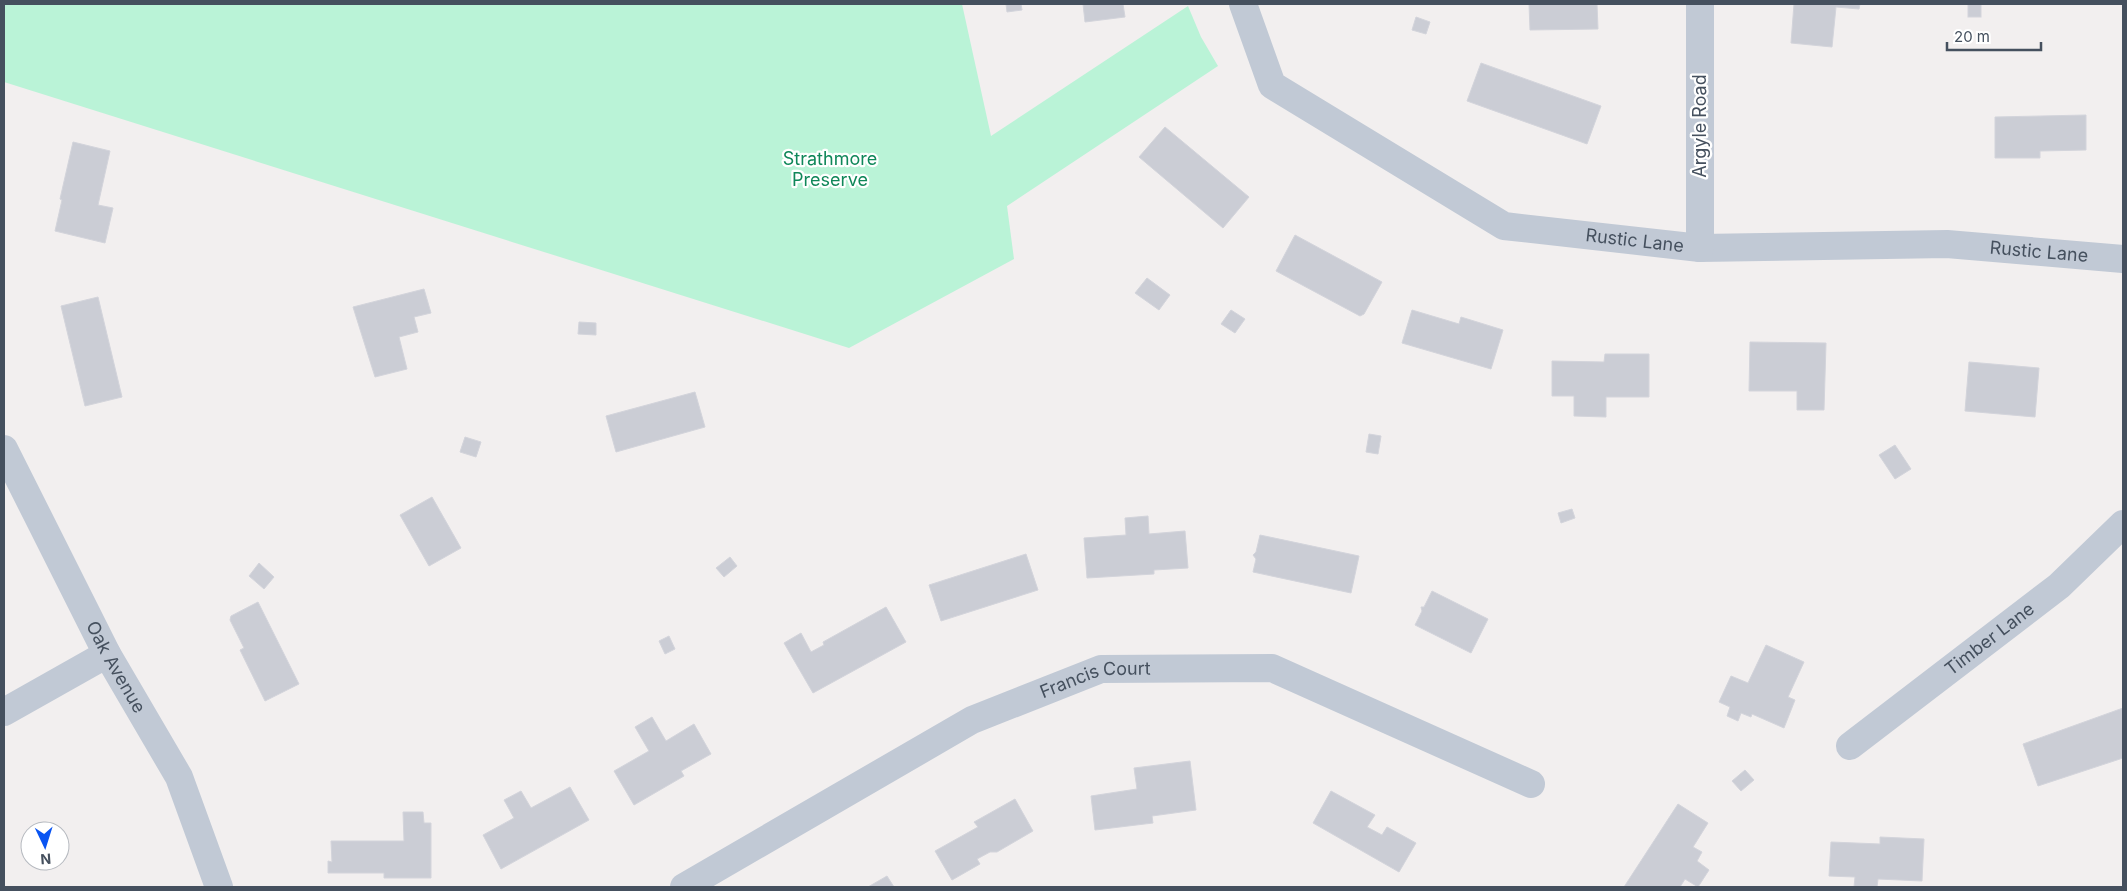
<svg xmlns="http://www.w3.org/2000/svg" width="2127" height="891" font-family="Inter,sans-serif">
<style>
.green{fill:#baf3d7}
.building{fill:#cbcdd5;stroke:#d3d4db}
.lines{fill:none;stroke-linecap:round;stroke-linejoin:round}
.minor{stroke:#c1c9d5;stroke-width:28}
.labels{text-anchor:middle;stroke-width:4.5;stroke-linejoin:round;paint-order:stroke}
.street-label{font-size:18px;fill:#45505e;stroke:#fff}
.park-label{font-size:18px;fill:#0f8759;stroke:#fff}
</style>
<rect width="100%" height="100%" fill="#f2efef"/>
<!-- green -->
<path class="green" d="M4,4h958l29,132 197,-130 13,31 17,29 -211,140 7,53 -165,89 -845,-266z"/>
<!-- building -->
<g class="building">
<path d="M1006,4h15l1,6 -15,2z"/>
<path d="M1083,4h40l2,13 -40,5z"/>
<path d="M1529,4h68l1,25 -68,1z"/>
<path d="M1794,4h66l-1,5 -23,-2 -4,40 -41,-4z"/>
<rect x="1968" y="4" width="13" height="13"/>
<path d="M1416,17l14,5 -4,12 -14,-4z"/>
<path d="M1481,63l120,43 -14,38 -120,-43z"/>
<path d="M2086,115v35l-46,1v7h-45v-41z"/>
<path d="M1165,127l84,70 -26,31 -84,-71z"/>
<path d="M73,142l37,9 -12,54 15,3 -8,35 -50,-12 7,-31 -2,-1z"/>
<path d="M1295,235l87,47 -18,32 -4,2 -84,-45z"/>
<path d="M1147,278l23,17 -11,15 -24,-17z"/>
<path d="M424,289l7,24 -17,4 4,15 -19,5 8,32 -32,8 -22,-70z"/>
<path d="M98,297l24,100 -37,9 -24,-100z"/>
<path d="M1231,310l14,9 -10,14 -14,-9z"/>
<path d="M1412,310l47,14 2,-7 42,13 -12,39 -89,-26z"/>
<path d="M579,322l17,1v12l-18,-1z"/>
<path d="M1750,342l76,1 -2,67h-27v-19h-48z"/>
<path d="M1605,354h44v43h-43v20l-32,-1v-20h-22v-35l52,1z"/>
<path d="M1969,362l70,6 -4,49 -70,-6z"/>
<path d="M695,392l10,35 -89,25 -10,-36z"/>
<path d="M1369,434l12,2 -3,18 -12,-2z"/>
<path d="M465,437l16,5 -5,15 -16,-5z"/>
<path d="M1895,445l16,24 -16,10 -16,-24z"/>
<path d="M432,497l29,51 -32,18 -29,-51z"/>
<path d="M1572,509l3,9 -14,5 -3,-10z"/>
<path d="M1148,516l1,18 36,-3 3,37 -34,2v4l-67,4 -3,-40 42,-3 -1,-17z"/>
<path d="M1260,535l99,21 -8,37 -98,-21 3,-13 -3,-4 3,-3z"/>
<path d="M1026,554l12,36 -97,31 -12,-36z"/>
<path d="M730,557l7,9 -13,11 -8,-9z"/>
<path d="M259,563l15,14 -10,12 -15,-13z"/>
<path d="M1432,591l56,28 -17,34 -56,-28 7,-14 -1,-4h3z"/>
<path d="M258,602l41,82 -34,17 -25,-51 4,-2 -14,-28 1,-4z"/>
<path d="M886,607l20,35 -93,51 -29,-50 17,-10 10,19 13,-7 -1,-3z"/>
<path d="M669,636l6,13 -10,5 -6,-13z"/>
<path d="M1766,645l38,17 -16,35 7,3 -11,28 -32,-14 -1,3 -10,-4 -3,8 -11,-5 3,-9 -11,-5 12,-26 17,7z"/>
<path d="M2123,708v50l-85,28 -15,-42z"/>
<path d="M652,717l14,24 28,-17 17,30 -30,17 3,5 -50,29 -20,-34 35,-20 -14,-24z"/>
<path d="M1190,761l6,49 -44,6 1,7 -58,7 -4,-34 46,-7 -3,-21z"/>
<path d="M1745,770l9,10 -13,11 -9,-10z"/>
<path d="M570,787l19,33 -88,49 -18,-34 31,-17 -10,-18 17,-9 10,17z"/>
<path d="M1331,791l44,24 -8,12 15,8 5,-8 29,16 -17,29 -86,-49z"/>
<path d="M1015,799l18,32 -36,21h-7l-13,7 3,5 -28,16 -17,-29 43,-24 -4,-5z"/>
<path d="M1678,804l30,19 -15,24 9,5 -5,9 12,9 -11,17 -13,-8 -5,8h-56z"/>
<path d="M403,812h20l1,11h7v55h-47v-5h-56v-12l4,1 -1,-21h73z"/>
<path d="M1880,837l44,2 -2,42 -44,-2 -1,8h-23l1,-10 -26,-1 2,-34 49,2z"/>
<path d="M887,876l7,11h-26z"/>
</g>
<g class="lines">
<!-- minor -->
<g class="minor">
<path id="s1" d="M1243,4l29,81 232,141 196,22 247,-4 176,15"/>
<path d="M1700,4v244"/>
<path id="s2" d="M4,449l103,205 72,123 40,110"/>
<path d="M4,712l103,-58"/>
<path id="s3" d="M1850,746l209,-160 64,-62"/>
<path id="s4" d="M684,887l288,-167 129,-51 171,-1 259,116"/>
</g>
</g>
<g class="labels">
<!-- street labels -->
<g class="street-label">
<text transform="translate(1700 126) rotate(-90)" y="6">Argyle Road</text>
<text dy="6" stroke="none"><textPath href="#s1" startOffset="489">Rustic Lane</textPath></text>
<text dy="6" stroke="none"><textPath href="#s1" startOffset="894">Rustic Lane</textPath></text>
<text dy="6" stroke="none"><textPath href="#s3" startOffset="176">Timber Lane</textPath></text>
<text dy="6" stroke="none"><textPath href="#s2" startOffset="245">Oak Avenue</textPath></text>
<text dy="6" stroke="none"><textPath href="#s4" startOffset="464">Francis Court</textPath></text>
</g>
<!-- park labels -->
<g class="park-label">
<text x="830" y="165">Strathmore<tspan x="830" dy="21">Preserve</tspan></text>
</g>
</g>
<!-- border -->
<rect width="2127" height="891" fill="none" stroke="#45505e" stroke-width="10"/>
<!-- north arrow -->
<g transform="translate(45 846) rotate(176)"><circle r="24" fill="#ffffff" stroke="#b5b9bf"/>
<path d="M0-4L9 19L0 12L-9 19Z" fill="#0954f2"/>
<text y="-8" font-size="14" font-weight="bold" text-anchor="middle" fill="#45505e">N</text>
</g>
<!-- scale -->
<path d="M1947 42v8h94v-8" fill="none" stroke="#45505e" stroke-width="2.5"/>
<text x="1954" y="42" font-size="15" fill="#45505e" stroke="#ffffff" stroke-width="4" paint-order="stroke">20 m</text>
</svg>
